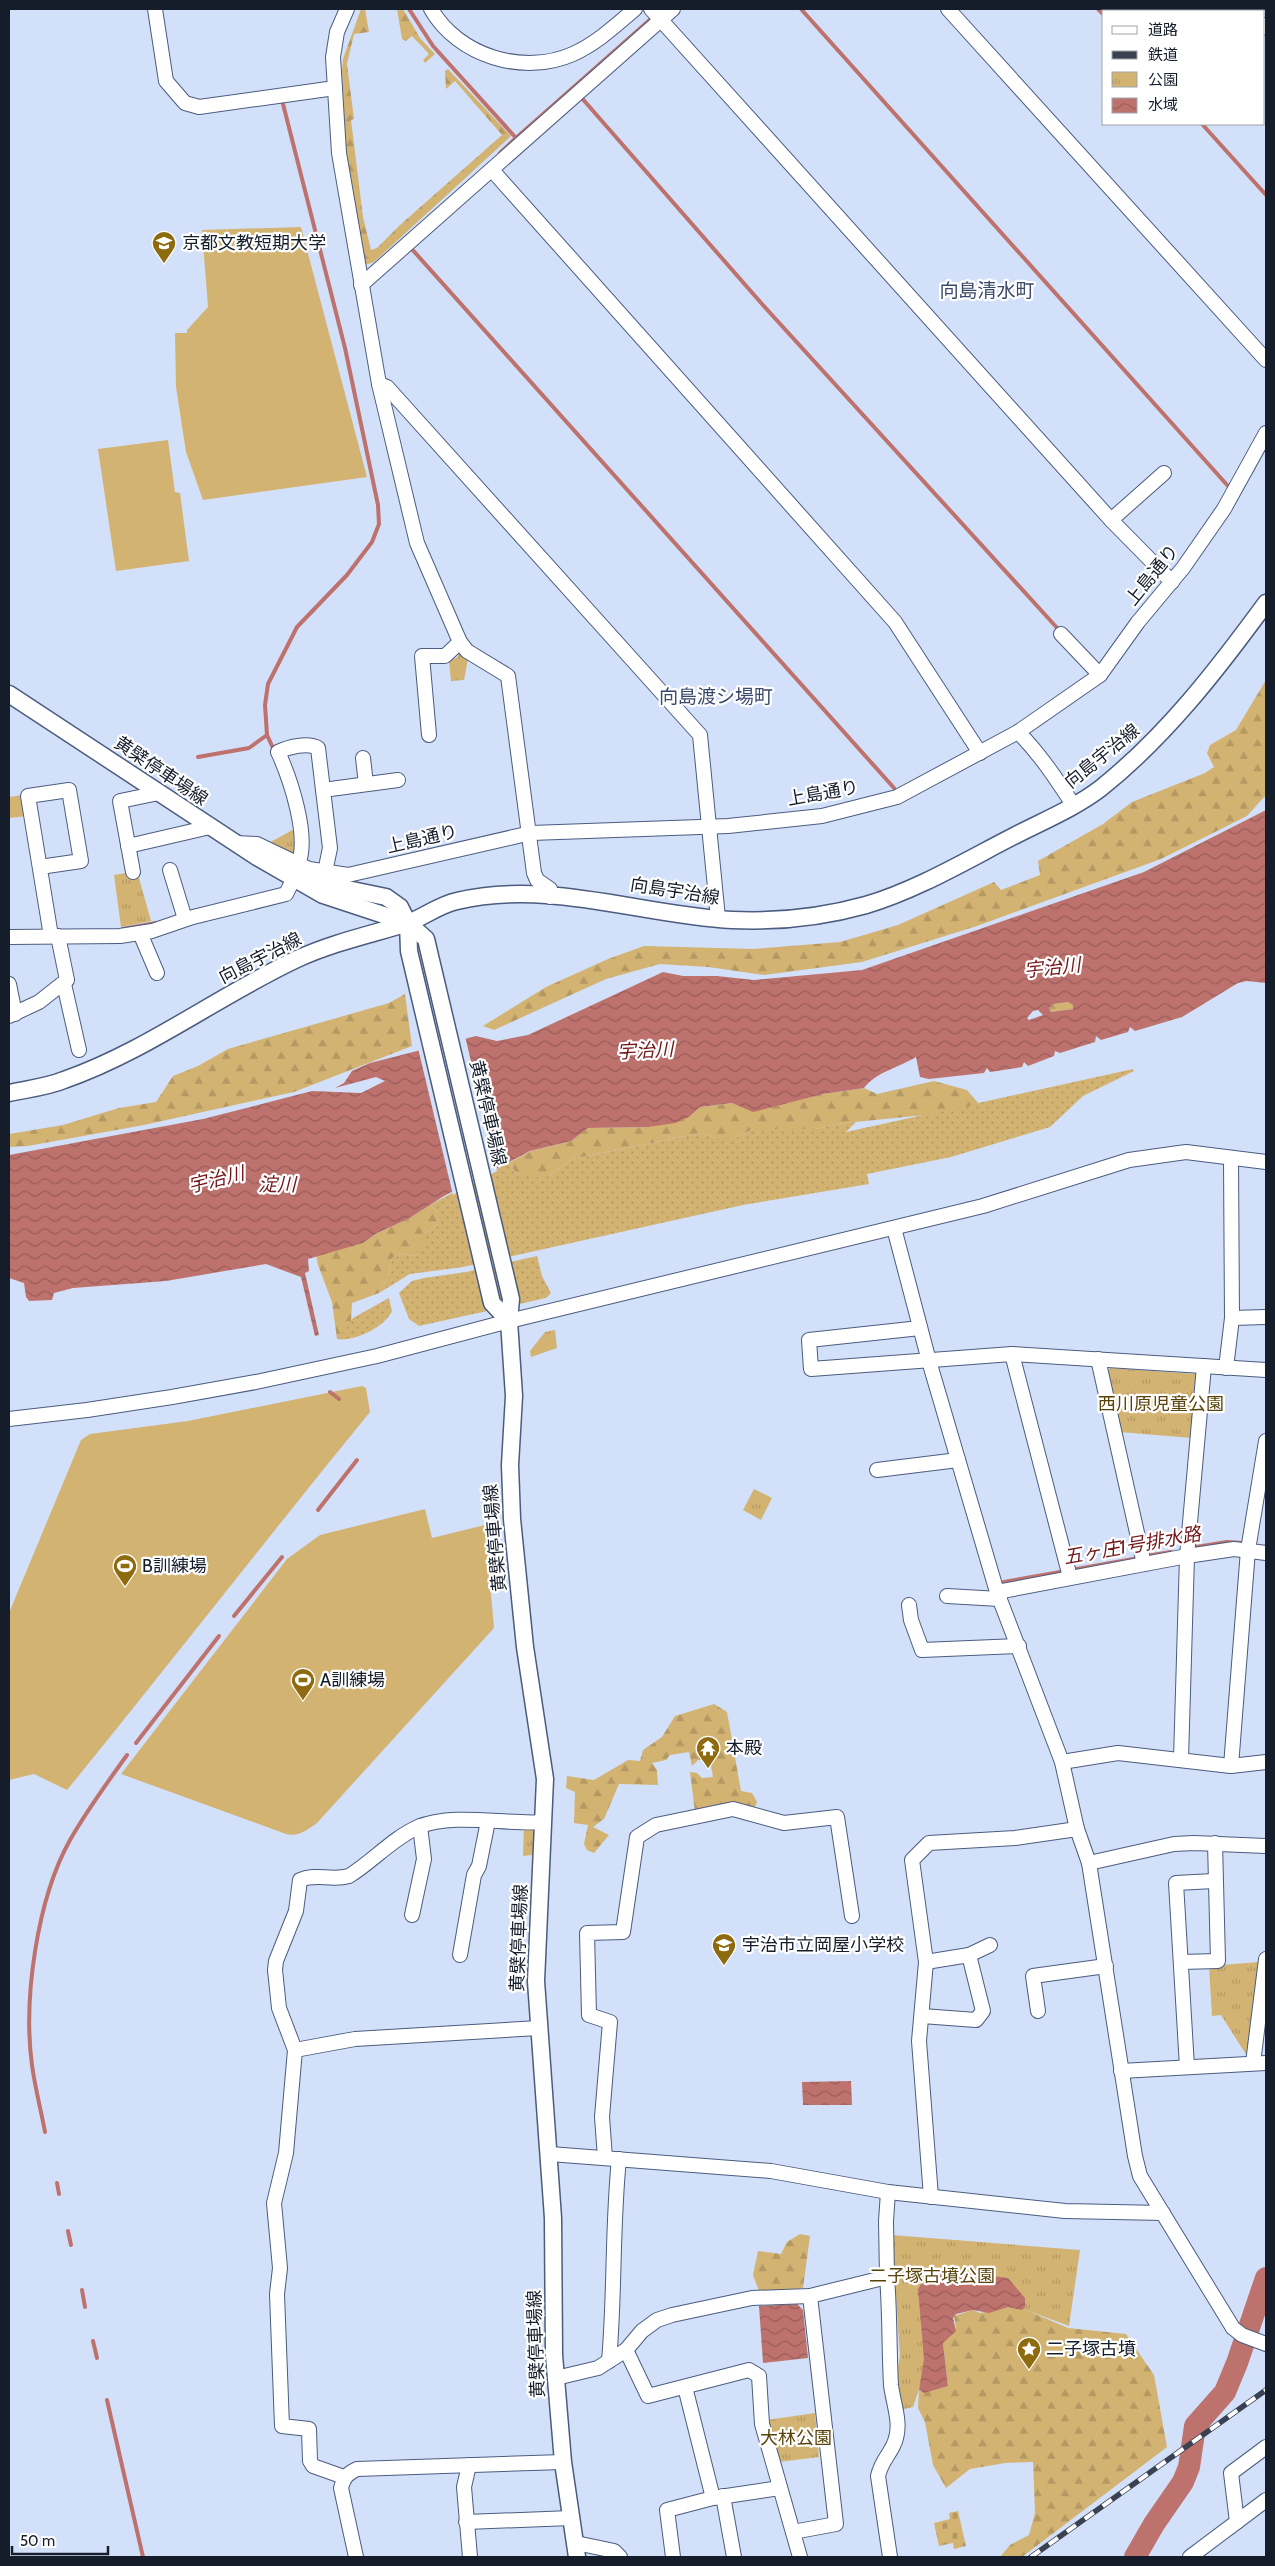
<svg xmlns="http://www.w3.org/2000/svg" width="1275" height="2566" font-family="Cabin,'Noto Sans JP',sans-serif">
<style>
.grass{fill:url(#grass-dots)}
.forest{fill:url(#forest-firs)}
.cemetery{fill:url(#cemetery-stones)}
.park{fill:url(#park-tufts)}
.garden{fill:#d3b372}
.water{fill:url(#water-waves);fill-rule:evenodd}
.pier{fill:#d3e0f9}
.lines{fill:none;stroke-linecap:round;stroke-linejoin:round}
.stream{stroke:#be726d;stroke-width:4}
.river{stroke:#be726d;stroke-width:22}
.minor-casing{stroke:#4b5c7f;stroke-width:16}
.major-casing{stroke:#4b5c7f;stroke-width:19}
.minor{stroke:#fff;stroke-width:14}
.major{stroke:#fff;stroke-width:16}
.rail-casing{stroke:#3a4252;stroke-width:5.5}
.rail{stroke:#fff;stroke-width:4;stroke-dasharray:11;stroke-linecap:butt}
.labels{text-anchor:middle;stroke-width:4.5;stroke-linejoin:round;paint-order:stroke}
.poi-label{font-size:18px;fill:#151c2a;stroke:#fff;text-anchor:start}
.street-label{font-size:18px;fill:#151c2a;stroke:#fff}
.park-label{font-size:18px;fill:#59430a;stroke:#fff}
.neighbourhood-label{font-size:19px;fill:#3a4a6c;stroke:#fff}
.water-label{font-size:19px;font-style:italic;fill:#73171a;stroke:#fff}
</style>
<defs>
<pattern id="grass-dots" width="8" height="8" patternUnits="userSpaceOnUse" patternTransform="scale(1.25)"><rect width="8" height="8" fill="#d3b372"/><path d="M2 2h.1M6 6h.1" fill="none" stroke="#b49963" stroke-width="1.8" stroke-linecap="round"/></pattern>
<pattern id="forest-firs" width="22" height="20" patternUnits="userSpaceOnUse" patternTransform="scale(1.25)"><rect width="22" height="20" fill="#d3b372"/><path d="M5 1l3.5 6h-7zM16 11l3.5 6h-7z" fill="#b49963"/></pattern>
<pattern id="cemetery-stones" width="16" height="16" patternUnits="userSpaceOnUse" patternTransform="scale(1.25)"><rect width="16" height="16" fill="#d3b372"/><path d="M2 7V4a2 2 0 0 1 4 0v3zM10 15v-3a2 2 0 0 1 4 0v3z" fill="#b49963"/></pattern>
<pattern id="park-tufts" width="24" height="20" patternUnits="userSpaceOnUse" patternTransform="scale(1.25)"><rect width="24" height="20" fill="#d3b372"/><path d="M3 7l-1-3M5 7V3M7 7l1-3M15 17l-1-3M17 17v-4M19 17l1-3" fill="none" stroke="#b49963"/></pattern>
<pattern id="water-waves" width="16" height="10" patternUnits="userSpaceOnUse" patternTransform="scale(1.25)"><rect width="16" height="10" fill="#be726d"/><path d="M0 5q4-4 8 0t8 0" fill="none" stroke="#995d5a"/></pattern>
</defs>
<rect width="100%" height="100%" fill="#d3e0f9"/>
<!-- grass -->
<g class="grass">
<path d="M1133,1069l1,2 -51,25 -33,31 -99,30 -84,17 2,10 -126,21 -280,62 -53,7 -31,19 9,-16 4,-19 9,-4 13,2 9,-8 1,-14 14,-10 -1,-12 -7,-7 80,-43 6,12 33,2 23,-17 129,-26 15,5h19l18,-9h63l19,-5 21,-2 -10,10z"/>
<path d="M537,1256l5,20 9,17 -5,5 -127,28 -10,-7 -10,-26 13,-12 12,-3 42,-6z"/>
<path d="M389,1298l3,13c-7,16 -38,31 -55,28l16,-21z"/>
</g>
<!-- forest -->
<g class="forest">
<path d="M361,9h4l4,23 -15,2 -7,30 7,55 -3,1 12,97 8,33 6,-2 23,-23 102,-90 -47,-54 -9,8 -1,-18 3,-2 63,67 -137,126 -12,4 -16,-117 -4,-78 1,-12z"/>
<path d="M397,9h6l17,29 15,16 -10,9 -2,-3 6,-6 -17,-18 -6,5 -4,-2z"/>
<path d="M1266,680v115l-19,21 -86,43 -184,67 -115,36 -98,13 -56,-8 -48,-3 -54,15 -112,51 -11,-4 63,-39 62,-28 36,-13 110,3 86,-7 58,-17 96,-43 7,8 39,-15 -2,-14 65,-37 29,-22 73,-29 9,-6 -7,-14 3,-8 26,-15z"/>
<path d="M405,994l7,52 -118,46 -150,33 -116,21 -19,1v-13l54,-9 56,-17 37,-6 17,-26 25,-10 30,-17 161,-46z"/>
<path d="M1068,1002l5,2v5l-22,3 -2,-4 5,-4z"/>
<path d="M934,1081l33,9 12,14 -54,11 -90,9 -19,5h-63l-18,9h-19l-15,-5 -129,26 -23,17 -8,2 -25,-4 -6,-12 21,-11 40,-10 17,-13 61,-1 40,-10 11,-10 33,-4 20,8 70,-17 41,-6 13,6z"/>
<path d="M430,1205l7,7 1,12 -14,10v14l-10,8 -13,-2 -9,4 -4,19 -9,16 -27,10 -1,20 -14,16 -5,-37 -14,-37 -2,-10 47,-12 14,-10 31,-14z"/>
<path d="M714,1704l13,8 14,79 11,2 5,9 -3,7 -59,3 -5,-40 7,1 5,5 11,-1 -3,-17h-12l-6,6 -3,-14 -19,3 -4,5 -14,3 5,7 1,15 -39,-1 -15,35 -11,8 16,8 -15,18 -7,-3 -3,-6 4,-19 -14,-2 1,-31 -9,-4 1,-12 27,4 34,-20 12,1 3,-11 19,-13 13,-21z"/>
<path d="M800,2234l10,2 -7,52 -24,3h-20l-6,-16 5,-24 23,3 6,-12z"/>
<path d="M1008,2307l16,2 44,19 58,6 28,41 13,72 -145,110h-22l10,-12 19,-10 6,-22 -2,-51 -28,1 -35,6 -24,19 -13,-23 -8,-43 -7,-14 1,-18 3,2 26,-6 -5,-43 13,-15 -2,-12 19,-6 7,3z"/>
</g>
<!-- cemetery -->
<path class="cemetery" d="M958,2511l8,35 -12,3 -1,-6 -14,3 -5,-23 16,-4 -1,-6z"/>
<!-- park -->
<g class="park">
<path d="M459,653l9,6 -4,21 -13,1 -2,-21 8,-2z"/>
<path d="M24,795l3,21 -18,2v-21z"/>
<path d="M298,827l-2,32 -29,-15z"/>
<path d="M137,871l14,50 -30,6 -7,-52z"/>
<path d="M555,1330l2,18 -26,9 -1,-6 15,-19z"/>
<path d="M1110,1368l86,6 -5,64 -71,-6 -14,-59z"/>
<path d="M754,1489l18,9 -11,22 -18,-10z"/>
<path d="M543,1823l-3,31 -17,2 1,-31z"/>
<path d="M1259,1962l-12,94 -26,-41 -9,1 -3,-50z"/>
<path d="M892,2235l188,15 -11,76 -62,-23 -62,9 -32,95 -13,3 -4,-31 4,-23z"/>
<path d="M815,2413l4,44 -40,5 -12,-42z"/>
</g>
<!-- garden -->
<g class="garden">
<path d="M301,227l66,250 -164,23 -17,-48 -10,-65 -1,-54h12v-3l21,-23 -6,-77z"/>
<path d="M168,440l7,52 5,1 9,68 -73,10 -18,-122z"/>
<path d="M362,1386l4,2 4,24c-102,125 -201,253 -303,378l-33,-16 -25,6v-167l72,-173 9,-6 98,-13z"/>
<path d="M425,1509l7,29 53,-13 9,103 -177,195c-10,7 -18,14 -31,11l-165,-60 166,-215 33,-24z"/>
</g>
<!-- water -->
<g class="water">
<path d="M1266,810v173l-19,-2 -9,2 -56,34 -47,14 -5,-4 -2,5 -27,8 -5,-4 -1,6 -35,11 -5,-2 -1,5 -26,10 -4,-4 -2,5 -32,5 -3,-4 -3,5 -55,6 -9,-2 -4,-20c-18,11 -40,15 -52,31l-41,6 -70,18 -21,-9 -32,4 -11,10 -14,6 -26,4 -61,1 -17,13 -41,10 -86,45 -36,23 -31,14 -14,10 -55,16 1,12 -4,2 14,62 -4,1 -14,-59 -35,-13 -100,17 -93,7 -19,5 -2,7 -23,1 -3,-4 -2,-14 -15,-5v-123l194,-36 109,-28 49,2 24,-12 -9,-4 -41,11 9,-5 8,-12 18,-8 106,-27 21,5 31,-6 135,-63 20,4h34l37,4 108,-10 282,-98zM1068,1002l5,3v4l-22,3 -2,-4 5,-4zM1038,1010l5,5 -14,5 -2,-2 6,-7z"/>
<path d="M851,2081l1,24h-49l-1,-23z"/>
<path d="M934,2268l74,10 17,20v9l-3,3 -14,-3 -19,6 -16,-3 -17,4 -3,4 3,13 -13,12 5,43 -24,7 -5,-3 5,-31 -6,-70 12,-20z"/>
<path d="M1266,2273v12l-23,68 -4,-1z"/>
<path d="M797,2304l6,6 5,48 -45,5 -4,-57z"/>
</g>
<!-- pier -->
<path class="pier" d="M465,1036l32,135 -44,24 -35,-147z"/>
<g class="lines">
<!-- stream -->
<g class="stream">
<path d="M409,9l24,37 83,92 137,-121"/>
<path d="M801,9l427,477"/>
<path d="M1098,9l6,6"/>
<path d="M580,96l182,208 297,326"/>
<path d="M1202,124l64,71"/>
<path d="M500,153l16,-15"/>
<path d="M410,247l484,541"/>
<path d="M267,735l6,13"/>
<path d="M198,757l51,-9 18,-13 -2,-30 3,-21 29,-57 50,-52 25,-33 7,-18 -1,-19 -33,-157 -63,-248"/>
<path d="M123,929l33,-6"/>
<path d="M330,1392l9,7"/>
<path d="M318,1510l39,-50"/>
<path d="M1190,1548l37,-6 16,1"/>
<path d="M1146,1556l25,-4"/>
<path d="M1004,1582l135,-24"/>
<path d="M234,1616l48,-59"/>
<path d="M136,1743l83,-107"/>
<path d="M45,2132c-4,-22 -10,-44 -13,-67 -9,-66 5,-166 38,-225 17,-30 37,-57 57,-85"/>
<path d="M57,2183l2,11"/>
<path d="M68,2231l3,14"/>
<path d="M82,2290l3,17"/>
<path d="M93,2341l4,17"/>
<path d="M107,2400l36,157"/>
</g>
<!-- river -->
<path class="river" d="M1135,2557l19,-33 29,-42 6,-15 6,-41 30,-34 12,-29 29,-85"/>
<!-- minor casing -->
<g class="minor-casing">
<g id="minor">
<path d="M155,9l11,72 19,22 14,4 136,-19"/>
<path d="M347,9l-10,23 -4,25 6,96 40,231 38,159 43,99 7,9 41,25 26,197 3,7 13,9v8"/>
<path d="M431,9c27,47 92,67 142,45 24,-11 42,-28 62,-45"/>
<path d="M651,9l460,511 61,62"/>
<path d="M948,9l318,351"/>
<path d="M1249,9l2,2"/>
<path d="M1264,25l2,3"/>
<path d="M492,170l403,452 85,131"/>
<path d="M361,285l312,-276"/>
<path d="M379,384l8,3 313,348 18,183"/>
<path d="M1111,520l53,-47"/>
<path d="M1061,634l39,41"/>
<path d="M1018,732c22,22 39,48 56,74"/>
<path d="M429,735l-7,-79h23l15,-14"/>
<path d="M363,758l3,26"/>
<path d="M236,843l21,1 52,25 39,6 183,-42 197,-7 94,-10 75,-19 121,-65 82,-57 38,-53 45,-54 41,-59 42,-76"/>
<path d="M128,846l82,-19"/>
<path d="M298,864c12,-27 -8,-86 -20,-112 10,-5 30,-10 40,-4l5,42"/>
<path d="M40,867l41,-6 -12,-71 -41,6 23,140"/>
<path d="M170,870l15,49"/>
<path d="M133,872l-13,-71 39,-8"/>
<path d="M325,872l5,-24 -7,-58 75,-10"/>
<path d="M140,933l17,40"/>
<path d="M9,937l111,-1 32,-5 41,-14 93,-23 8,-16"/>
<path d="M9,984l6,30"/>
<path d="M64,984l15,66"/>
<path d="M9,1016l30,-14 28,-22 -9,-44"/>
<path d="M894,1228l35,133 68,231 65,170 15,67 12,34 46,293 5,20 93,152 9,7 24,9"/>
<path d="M1232,1318l34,-1"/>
<path d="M920,1328l-111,12 2,29 201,-15 254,16"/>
<path d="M1012,1354l58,223"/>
<path d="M1098,1359l46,205"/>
<path d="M1226,1368l6,-50 -1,-159"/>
<path d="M9,1419l78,-9 85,-13 84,-15 121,-26 132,-35 474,-115 146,-46 57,-8 80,10"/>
<path d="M877,1470l81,-10"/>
<path d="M997,1592l190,-36 47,-7 32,4"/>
<path d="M947,1596l53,3"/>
<path d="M909,1605l2,15 11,30 97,-4"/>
<path d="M1181,1759l6,-203 17,-190"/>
<path d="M1062,1762l56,-9 113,13 35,-4"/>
<path d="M1231,1766l17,-216 18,-109"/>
<path d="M1089,1863l85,-19 20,-1 72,3"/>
<path d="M412,1915l12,-56 -4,-33"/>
<path d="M460,1955l14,-80 5,-9 9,-45"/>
<path d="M969,1955l21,-10"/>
<path d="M1181,1962l37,-1 -3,-118"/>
<path d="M1038,2011l-5,-35 73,-10"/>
<path d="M922,2016l54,4 7,-9 -14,-56 -43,7"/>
<path d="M295,2050l60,-11 184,-11"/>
<path d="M1253,2063l13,-104"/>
<path d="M1187,2067l-11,-184 38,-2"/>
<path d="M1121,2071l145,-8"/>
<path d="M550,2154l221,17 117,21 177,19 98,2"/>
<path d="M605,2158l-3,-41 8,-95 -21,-7 -2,-82 36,-1 14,-95 19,-12 77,-16 51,14 53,-6 15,99"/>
<path d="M931,2197l-12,-156 7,-79 -14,-102 17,-17 86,-5 62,-9"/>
<path d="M887,2277c3,36 2,72 4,108 2,17 10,37 5,53 -3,14 -14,20 -18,38l12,81"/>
<path d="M626,2350l22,46 101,-26 10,6 3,48 38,133"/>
<path d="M609,2361c6,-67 3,-134 10,-202"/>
<path d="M556,2378l42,-10 28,-18 16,-19 15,-11 15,-5 80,-17 58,-2 77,-19 -1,-56 2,-29"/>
<path d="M685,2387l28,111"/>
<path d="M469,2465l-5,22 6,70"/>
<path d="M344,2477l-31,-11 -3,-5 -1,-32 -27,-3 -5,-132 3,-26 -6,-65 12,-50 9,-103 -16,-42 -4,-38 1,-9 20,-50 4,-31c15,-7 32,1 49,-4 23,-14 44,-38 69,-49 36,-15 87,-2 126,-5"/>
<path d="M723,2496l11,61"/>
<path d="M466,2522l105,-4"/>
<path d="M1237,2522l-6,-49 35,-26"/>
<path d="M793,2532l43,-8 -26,-228"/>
<path d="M576,2543l38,8 6,6"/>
<path d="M356,2557l-15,-69c3,-11 6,-14 16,-19l206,-7"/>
<path d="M673,2557l-6,-47 46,-12 67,-10"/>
<path d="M1190,2557l76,-57"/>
</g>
</g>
<!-- major casing -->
<g class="major-casing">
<g id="major">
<path d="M9,694l248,163 66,38 85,28"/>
<path d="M294,878l92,19 14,10 8,16 18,16 85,360 -2,22 5,75 -4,69 2,54 13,128 20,132 -9,202 17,237 1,137 9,107 14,95"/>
<path d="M408,923l1,28 83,352 17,18"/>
<path d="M9,1093c18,-4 38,-6 55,-13 83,-29 154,-84 233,-121 35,-16 71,-24 108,-35 18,-6 33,-19 52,-23 91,-22 184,14 275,19 44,2 91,-3 134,-15 51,-15 101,-45 148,-69 29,-15 61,-28 87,-48 65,-52 116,-118 165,-185"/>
</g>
</g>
<!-- minor -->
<use href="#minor" class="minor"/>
<!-- major -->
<use href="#major" class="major"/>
<!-- rail casing -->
<g class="rail-casing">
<path id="rail" d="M1031,2557l235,-167"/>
</g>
<!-- rail -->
<use href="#rail" class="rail"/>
</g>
<!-- icons -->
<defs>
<g id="university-pin" transform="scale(1.25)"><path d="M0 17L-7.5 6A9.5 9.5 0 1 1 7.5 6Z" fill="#8e6b0f" stroke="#fff"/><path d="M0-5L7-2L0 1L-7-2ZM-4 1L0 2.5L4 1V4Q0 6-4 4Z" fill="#fff"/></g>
<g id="stadium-pin" transform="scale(1.25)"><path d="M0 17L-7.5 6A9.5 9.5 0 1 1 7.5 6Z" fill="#8e6b0f" stroke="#fff"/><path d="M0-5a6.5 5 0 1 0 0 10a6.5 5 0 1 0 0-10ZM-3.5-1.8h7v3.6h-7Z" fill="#fff"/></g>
<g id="temple-pin" transform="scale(1.25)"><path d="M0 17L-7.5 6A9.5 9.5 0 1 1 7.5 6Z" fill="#8e6b0f" stroke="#fff"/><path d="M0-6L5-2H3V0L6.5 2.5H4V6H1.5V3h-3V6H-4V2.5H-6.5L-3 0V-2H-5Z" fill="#fff"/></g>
<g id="school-pin" transform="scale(1.25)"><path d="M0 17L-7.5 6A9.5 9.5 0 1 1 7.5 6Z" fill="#8e6b0f" stroke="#fff"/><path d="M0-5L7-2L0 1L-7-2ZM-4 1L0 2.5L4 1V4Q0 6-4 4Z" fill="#fff"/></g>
<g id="sight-pin" transform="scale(1.25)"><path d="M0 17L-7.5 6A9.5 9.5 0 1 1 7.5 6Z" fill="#8e6b0f" stroke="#fff"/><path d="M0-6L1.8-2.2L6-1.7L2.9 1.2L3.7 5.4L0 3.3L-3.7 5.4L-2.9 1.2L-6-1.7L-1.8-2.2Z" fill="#fff"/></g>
</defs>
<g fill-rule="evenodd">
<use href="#university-pin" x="164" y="243"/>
<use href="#stadium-pin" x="125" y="1566"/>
<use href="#stadium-pin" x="303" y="1680"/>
<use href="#temple-pin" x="708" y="1748"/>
<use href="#school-pin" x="724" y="1945"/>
<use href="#sight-pin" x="1029" y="2349"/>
</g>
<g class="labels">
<!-- poi labels -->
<g class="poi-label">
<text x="182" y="249">京都文教短期大学</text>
<text x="142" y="1572">B訓練場</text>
<text x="320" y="1686">A訓練場</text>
<text x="726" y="1754">本殿</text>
<text x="742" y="1951">宇治市立岡屋小学校</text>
<text x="1046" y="2355">二子塚古墳</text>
</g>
<!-- street labels -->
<g class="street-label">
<text transform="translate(1152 575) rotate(-51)" y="6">上島通り</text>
<text transform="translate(1102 756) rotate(-39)" y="6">向島宇治線</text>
<text transform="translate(161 771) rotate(34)" y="6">黄檗停車場線</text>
<text transform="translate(823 793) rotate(-10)" y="6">上島通り</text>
<text transform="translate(422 839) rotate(-13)" y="6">上島通り</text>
<text transform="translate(675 891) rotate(9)" y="6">向島宇治線</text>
<text transform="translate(260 958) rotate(-27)" y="6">向島宇治線</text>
<text transform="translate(488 1113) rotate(77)" y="6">黄檗停車場線</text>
<text transform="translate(495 1538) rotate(-95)" y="6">黄檗停車場線</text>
<text transform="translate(519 1938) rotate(-88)" y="6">黄檗停車場線</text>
<text transform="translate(536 2344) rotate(-92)" y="6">黄檗停車場線</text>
</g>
<!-- park labels -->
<g class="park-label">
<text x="1161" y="1410">西川原児童公園</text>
<text x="932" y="2282">二子塚古墳公園</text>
<text x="796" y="2444">大林公園</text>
</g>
<!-- neighbourhood labels -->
<g class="neighbourhood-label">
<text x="987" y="297">向島清水町</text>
<text x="716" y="703">向島渡シ場町</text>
</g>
<!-- water labels -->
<g class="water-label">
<text transform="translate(1052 967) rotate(-6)" y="7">宇治川</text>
<text transform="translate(645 1050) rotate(-3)" y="7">宇治川</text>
<text transform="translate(216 1179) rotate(-14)" y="7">宇治川</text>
<text x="277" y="1191">淀川</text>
<text transform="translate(1132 1545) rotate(-10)" y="7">五ヶ庄1号排水路</text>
</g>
</g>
<!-- border -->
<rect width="1275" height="2566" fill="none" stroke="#151c2a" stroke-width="20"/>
<!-- legend -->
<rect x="1102" y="10" width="162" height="115" fill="#ffffff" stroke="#a1a4aa"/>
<rect x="1112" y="26" width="25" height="8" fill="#ffffff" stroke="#a1a4aa"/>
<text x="1148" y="35" font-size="15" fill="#151c2a">道路</text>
<rect x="1112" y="51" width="25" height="8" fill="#3a4252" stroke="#a1a4aa"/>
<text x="1148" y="60" font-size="15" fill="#151c2a">鉄道</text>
<rect x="1112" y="72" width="25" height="15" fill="url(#park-tufts)" stroke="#a1a4aa"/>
<text x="1148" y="85" font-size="15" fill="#151c2a">公園</text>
<rect x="1112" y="98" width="25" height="15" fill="url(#water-waves)" stroke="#a1a4aa"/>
<text x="1148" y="110" font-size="15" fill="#151c2a">水域</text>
<!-- scale -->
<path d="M12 2546v8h96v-8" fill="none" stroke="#151c2a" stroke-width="2.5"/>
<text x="20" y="2546" font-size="15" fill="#151c2a" stroke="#ffffff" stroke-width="4" paint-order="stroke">50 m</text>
</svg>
